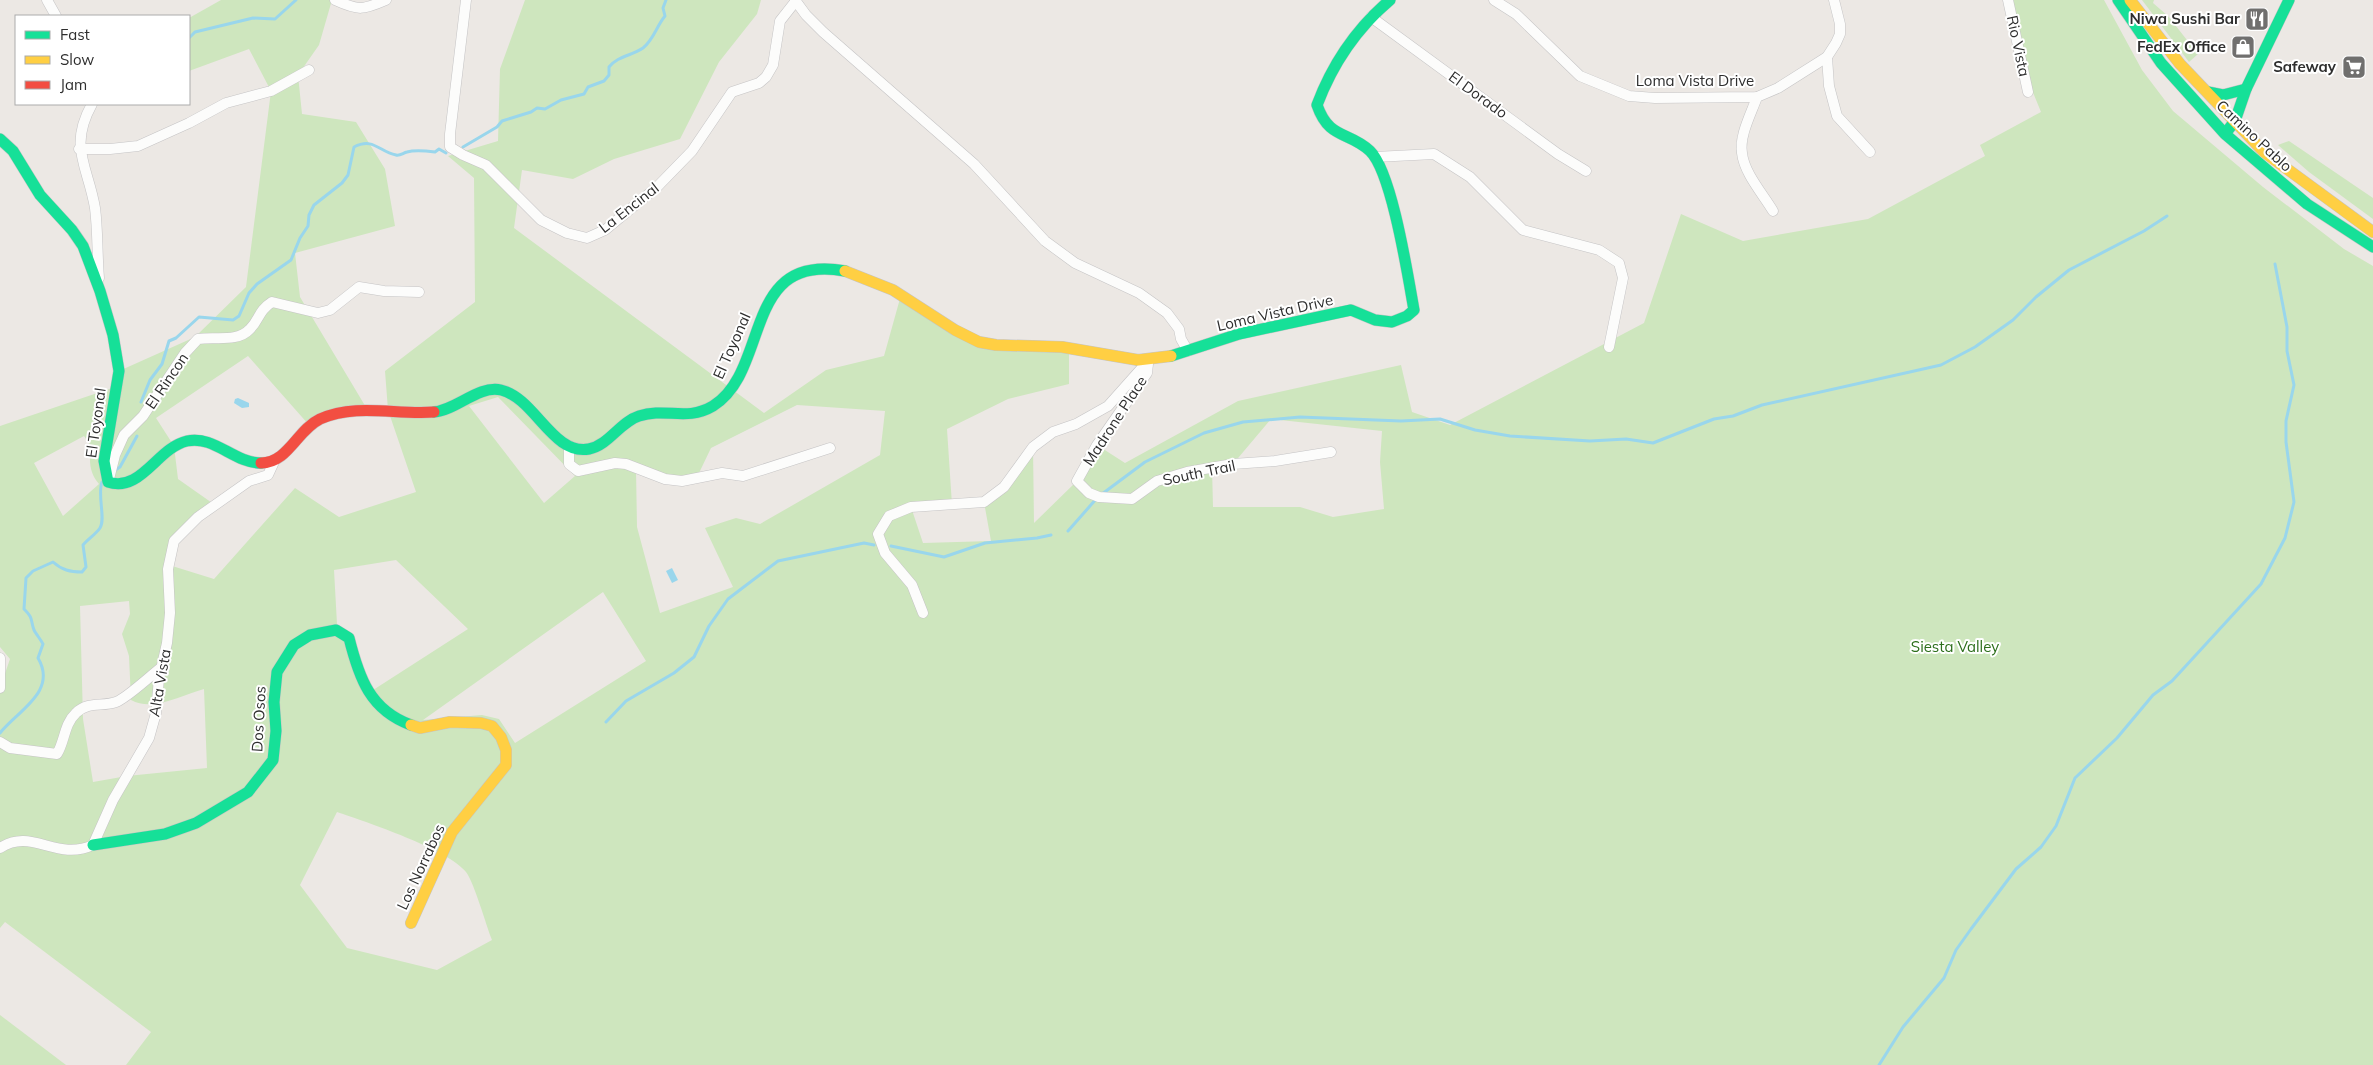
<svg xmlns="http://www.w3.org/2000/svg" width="2373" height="1065" font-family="Mulish,sans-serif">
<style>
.green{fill:#cee6be;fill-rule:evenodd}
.water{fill:#99d6ec}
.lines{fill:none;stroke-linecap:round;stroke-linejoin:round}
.stream{stroke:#99d6ec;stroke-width:3}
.street-casing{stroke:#c5c4c5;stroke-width:11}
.fast-casing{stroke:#c5c4c5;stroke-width:12}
.slow-casing{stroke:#c5c4c5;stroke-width:12}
.jam-casing{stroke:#c5c4c5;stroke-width:12}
.street{stroke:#fcfcfb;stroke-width:10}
.fast{stroke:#16e098;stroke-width:11}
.slow{stroke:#ffcf43;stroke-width:11}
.jam{stroke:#f24e42;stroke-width:11}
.labels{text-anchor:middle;stroke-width:4;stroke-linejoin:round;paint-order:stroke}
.poi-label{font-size:15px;font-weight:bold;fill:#2e2e2e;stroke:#fff;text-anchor:end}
.street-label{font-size:15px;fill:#2e2e2e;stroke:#fff}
.park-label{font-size:15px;fill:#2c6e1b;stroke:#fff}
</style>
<rect width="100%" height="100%" fill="#ece8e4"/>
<!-- green -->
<g class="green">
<path d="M221,0h111l-13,45 -21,30 4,39 54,8 29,47 10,57 -100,27 5,44 67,112 -58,16 -61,-69 -92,62 18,28 4,33 37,26 -41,36 -5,24 45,14 81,-91 44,29 77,-25 -28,-82 -3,-39 90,-69 -1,-124 -26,-22 50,-15 2,-72 25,-69h236l-4,14 -38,48 -39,77 -66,20 -41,20 -51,-9 -8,58 250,185 62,-43 58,-14 17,-61 72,45 96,8v36l-61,15 -61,30 5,76 -41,2 12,36 68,-2 -7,-39 49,-55 1,76 43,-42 20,-36 28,18 113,-62 163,-36 11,47 38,13 194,-102 37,-109 62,27 125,-22 117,-63 -5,-11 61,-33 -9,-22 -19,-90h91l38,70 31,41 90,76 81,62 29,17v799h-2247l25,-33 -146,-110 -5,6v-240l10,-29 -10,-12v-221l115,-39 4,-16 76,-34 51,-50 25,-196 -22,-42 -60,22v-53zM498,397l77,79 -31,27 -75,-97zM797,405l88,6 -5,44 -120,69 -24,-6 -31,10 28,59 -73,26 -23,-86 -1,-58 31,12 32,-8 12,-25zM1271,419l111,12 -2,31 4,47 -51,8 -33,-10h-87l-1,-40 21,-3zM84,436l7,10c-2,15 -2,26 8,38l-36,32 -29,-53zM396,560l72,69 -98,63 -33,-68 -3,-54zM603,592l43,69 -131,82 -16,-24 -17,-4 -59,5zM129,601l1,13 -8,20 7,22 2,44c22,12 51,-5 73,-11l3,79 -80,8 -34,6 -10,-63 -3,-113zM337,812c29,10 111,37 129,60 8,10 20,53 26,68l-55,30 -90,-22 -47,-63z"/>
<path d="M2142,0h12l-1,3 15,13 30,38 -9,8z"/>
<path d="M2289,141l84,57v21l-64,-47 -31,-27z"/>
<path d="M0,1015l66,50h-66z"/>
</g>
<!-- water -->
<g class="water">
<path d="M238,398l11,5v4l-7,1 -8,-5 1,-4z"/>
<path d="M672,568l6,12 -6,3 -6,-12z"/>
</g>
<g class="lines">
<!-- stream -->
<g class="stream">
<path d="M189,38l6,-6 58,-14 22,1 21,-19"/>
<path d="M463,147l34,-20 5,-6 29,-9 6,-4 8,1 16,-9 23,-6 4,-7 16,-6 5,-6v-8c9,-11 22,-11 34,-19 11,-9 13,-21 22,-32l-2,-8 3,-8"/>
<path d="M141,402l9,-22 12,-16 7,-23 7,-3 23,-21 34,3 6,-4 10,-23 8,-9 34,-24 9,-22 8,-12 1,-11 5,-10 28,-22 6,-8 6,-28c20,-10 25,5 42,8 4,1 7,-2 11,-3 7,-2 20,-1 28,0l4,-3 7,4"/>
<path d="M114,471l6,-4 17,-31"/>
<path d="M1102,494l43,-32 59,-29 39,-11 57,-5 101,4 39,-2 35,11 35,6 80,5 36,-2 27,4 61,-24 19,-3 29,-11 179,-40 34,-18 38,-27 23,-23 33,-27 75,-39 23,-15"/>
<path d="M1068,531l29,-33"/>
<path d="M891,546l53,11 41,-14 52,-5 14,-3"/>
<path d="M606,722l20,-21 48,-28 20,-16 15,-31 19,-27 50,-38 86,-18 10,2"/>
<path d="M0,733c17,-22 58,-41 38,-75l5,-14c-2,-4 -7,-10 -9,-14 -4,-11 0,-11 -10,-21l2,-31 7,-7 20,-9c9,8 17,10 29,10l4,-5 -3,-22c5,-6 13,-11 17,-17 6,-9 -3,-33 2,-46"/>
<path d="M1879,1065l24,-38 41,-49 12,-28 15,-21 45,-60 25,-22 15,-21 19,-48 42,-40 36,-43 19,-14 89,-97 24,-46 9,-36 -8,-60v-21l8,-36 -7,-34v-24l-12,-63"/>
</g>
<!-- street casing -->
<g class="street-casing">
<g id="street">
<path d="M47,0l9,16"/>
<path d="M335,0c24,11 28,10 51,0"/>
<path d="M466,0l-16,134v13l13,8 23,10 55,55 26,13 20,5 18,-8 52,-43 35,-36 40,-59 27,-9 7,-6 7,-12 7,-44 15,-19"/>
<path d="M795,0l11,15 17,17 151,132 71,77 30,22 64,30 28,20 12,16 2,10 7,12"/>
<path d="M1494,0l22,14 64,62 49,20 26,2 102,-1 21,-9 49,-31 9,-14 4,-9v-10l-6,-24"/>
<path d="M2008,0l20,92"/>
<path d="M1371,17l187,137 28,17"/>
<path d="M1827,57l2,29 8,30 33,36"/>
<path d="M1757,97c-6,17 -18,39 -15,56 2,20 21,41 31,58"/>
<path d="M92,104c-24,43 -4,62 3,104 3,23 2,47 4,70"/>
<path d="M79,149h31l28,-3 51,-23 37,-20 45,-12 38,-21"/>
<path d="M1375,157l59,-3 36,23 53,53 76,20 20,13 4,15 -14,69"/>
<path d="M1148,364l-1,9 -50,72 -20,36 12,12 10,4 33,2 25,-18 30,-9 46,-8 42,-3 56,-9"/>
<path d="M569,446v18l9,7 37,-8 11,1 39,15 17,2 40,-8 21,3 87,-28"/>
<path d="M109,479l6,-24 9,-20 19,-19 42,-63 13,-14c17,-3 39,4 52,-10 10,-10 8,-18 22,-27l46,11 12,-3 29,-23 25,4 35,1"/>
<path d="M923,613l-11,-28 -27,-32 -7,-19 11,-18 22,-9 73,-5 20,-15 29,-40 20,-15 23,-8 32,-18 41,-46"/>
<path d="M0,658v30"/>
<path d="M0,742l10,6 47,6c8,-13 7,-30 19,-41 12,-12 26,-6 40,-11 11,-4 35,-27 46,-35"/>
<path d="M0,848c32,-21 56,14 93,-3l20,-45 36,-62 7,-25 3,-35 8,-35 3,-30 -2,-44 6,-28 24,-24 51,-36 19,-6 6,-13"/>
</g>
</g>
<!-- fast casing -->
<g class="fast-casing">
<g id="fast">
<path d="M2118,0l43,63 64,71 82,70 66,43"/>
<path d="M2208,92l15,3 23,-6"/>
<path d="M2228,130l7,-9 11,-32 43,-89"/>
<path d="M0,139l13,12 27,44 32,35 11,16 17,45 13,44 6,36 -15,90 4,21c33,11 49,-34 79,-41 27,-6 47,22 74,22"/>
<path d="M1171,356l68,-22 112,-24 24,10 17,2 15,-6 7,-6c-6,-33 -22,-138 -44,-159 -21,-20 -41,-11 -53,-46 15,-40 40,-77 73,-105"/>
<path d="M434,412c23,-2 44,-27 67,-22 34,8 52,66 88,59 20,-4 31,-27 50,-33 27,-9 47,6 74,-10 58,-36 28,-154 132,-135"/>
<path d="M93,845l72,-11 31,-11 52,-31 25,-32 3,-29 -2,-29 3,-30 17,-27 16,-10 26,-5 13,8c10,40 21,72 62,87"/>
</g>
</g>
<!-- slow casing -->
<g class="slow-casing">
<g id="slow">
<path d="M2130,0l50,64 84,88 109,80"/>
<path d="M845,271l48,19 62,40 24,12 17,3 66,2 76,13 33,-4"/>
<path d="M411,923l41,-91 54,-67v-15l-5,-13 -9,-11 -11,-3 -31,-1 -30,6 -9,-3"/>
</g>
</g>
<!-- jam casing -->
<g class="jam-casing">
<path id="jam" d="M261,463c27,0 36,-33 59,-44 37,-16 75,-4 114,-7"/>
</g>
<!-- street -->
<use href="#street" class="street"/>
<!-- fast -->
<use href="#fast" class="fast"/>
<!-- slow -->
<use href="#slow" class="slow"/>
<!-- jam -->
<use href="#jam" class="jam"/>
</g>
<!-- icons -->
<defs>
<g id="restaurant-square" transform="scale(1.25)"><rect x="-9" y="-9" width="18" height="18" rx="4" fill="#706f6e" stroke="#fff"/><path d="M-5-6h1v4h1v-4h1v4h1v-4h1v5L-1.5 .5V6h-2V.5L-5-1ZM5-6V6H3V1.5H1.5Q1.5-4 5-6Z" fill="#fff"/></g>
<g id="shop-square" transform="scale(1.25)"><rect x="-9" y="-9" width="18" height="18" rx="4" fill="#706f6e" stroke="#fff"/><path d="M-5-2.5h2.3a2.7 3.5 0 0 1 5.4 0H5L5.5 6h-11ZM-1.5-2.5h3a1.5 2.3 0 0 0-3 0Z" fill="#fff"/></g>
<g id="supermarket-square" transform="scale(1.25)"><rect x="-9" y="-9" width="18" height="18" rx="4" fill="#706f6e" stroke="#fff"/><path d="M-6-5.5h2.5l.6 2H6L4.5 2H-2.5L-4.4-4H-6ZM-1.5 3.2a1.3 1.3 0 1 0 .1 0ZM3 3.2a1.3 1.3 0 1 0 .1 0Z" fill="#fff"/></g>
</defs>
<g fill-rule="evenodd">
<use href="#restaurant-square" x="2257" y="19"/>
<use href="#shop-square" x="2243" y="47"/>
<use href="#supermarket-square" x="2354" y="67"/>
</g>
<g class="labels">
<!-- poi labels -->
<g class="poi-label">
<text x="2240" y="24">Niwa Sushi Bar</text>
<text x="2226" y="52">FedEx Office</text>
<text x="2336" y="72">Safeway</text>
</g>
<!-- street labels -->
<g class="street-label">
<text transform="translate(2018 46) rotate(78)" y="5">Rio Vista</text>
<text x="1695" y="86">Loma Vista Drive</text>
<text transform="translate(1478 95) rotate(36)" y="5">El Dorado</text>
<text transform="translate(2254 136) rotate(43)" y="5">Camino Pablo</text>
<text transform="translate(629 208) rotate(-38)" y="5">La Encinal</text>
<text transform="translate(1275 313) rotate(-13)" y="5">Loma Vista Drive</text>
<text transform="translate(732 346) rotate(-66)" y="5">El Toyonal</text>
<text transform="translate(167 381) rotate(-56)" y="5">El Rincon</text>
<text transform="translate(1115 421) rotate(-57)" y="5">Madrone Place</text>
<text transform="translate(96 423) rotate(-82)" y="5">El Toyonal</text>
<text transform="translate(1199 473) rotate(-12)" y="5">South Trail</text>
<text transform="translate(160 683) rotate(-80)" y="5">Alta Vista</text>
<text transform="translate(259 719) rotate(-87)" y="5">Dos Osos</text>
<text transform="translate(421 867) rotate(-65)" y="5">Los Norrabos</text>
</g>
<!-- park labels -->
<g class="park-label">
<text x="1955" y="652">Siesta Valley</text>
</g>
</g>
<!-- legend -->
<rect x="15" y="15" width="175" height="90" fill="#ffffff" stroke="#ababab"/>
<rect x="25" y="31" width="25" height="8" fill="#16e098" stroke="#ababab"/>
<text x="60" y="40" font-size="15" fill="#2e2e2e">Fast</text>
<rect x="25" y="56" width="25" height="8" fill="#ffcf43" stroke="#ababab"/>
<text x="60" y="65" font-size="15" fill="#2e2e2e">Slow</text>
<rect x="25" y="81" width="25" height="8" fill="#f24e42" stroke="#ababab"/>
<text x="60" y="90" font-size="15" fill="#2e2e2e">Jam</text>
</svg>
